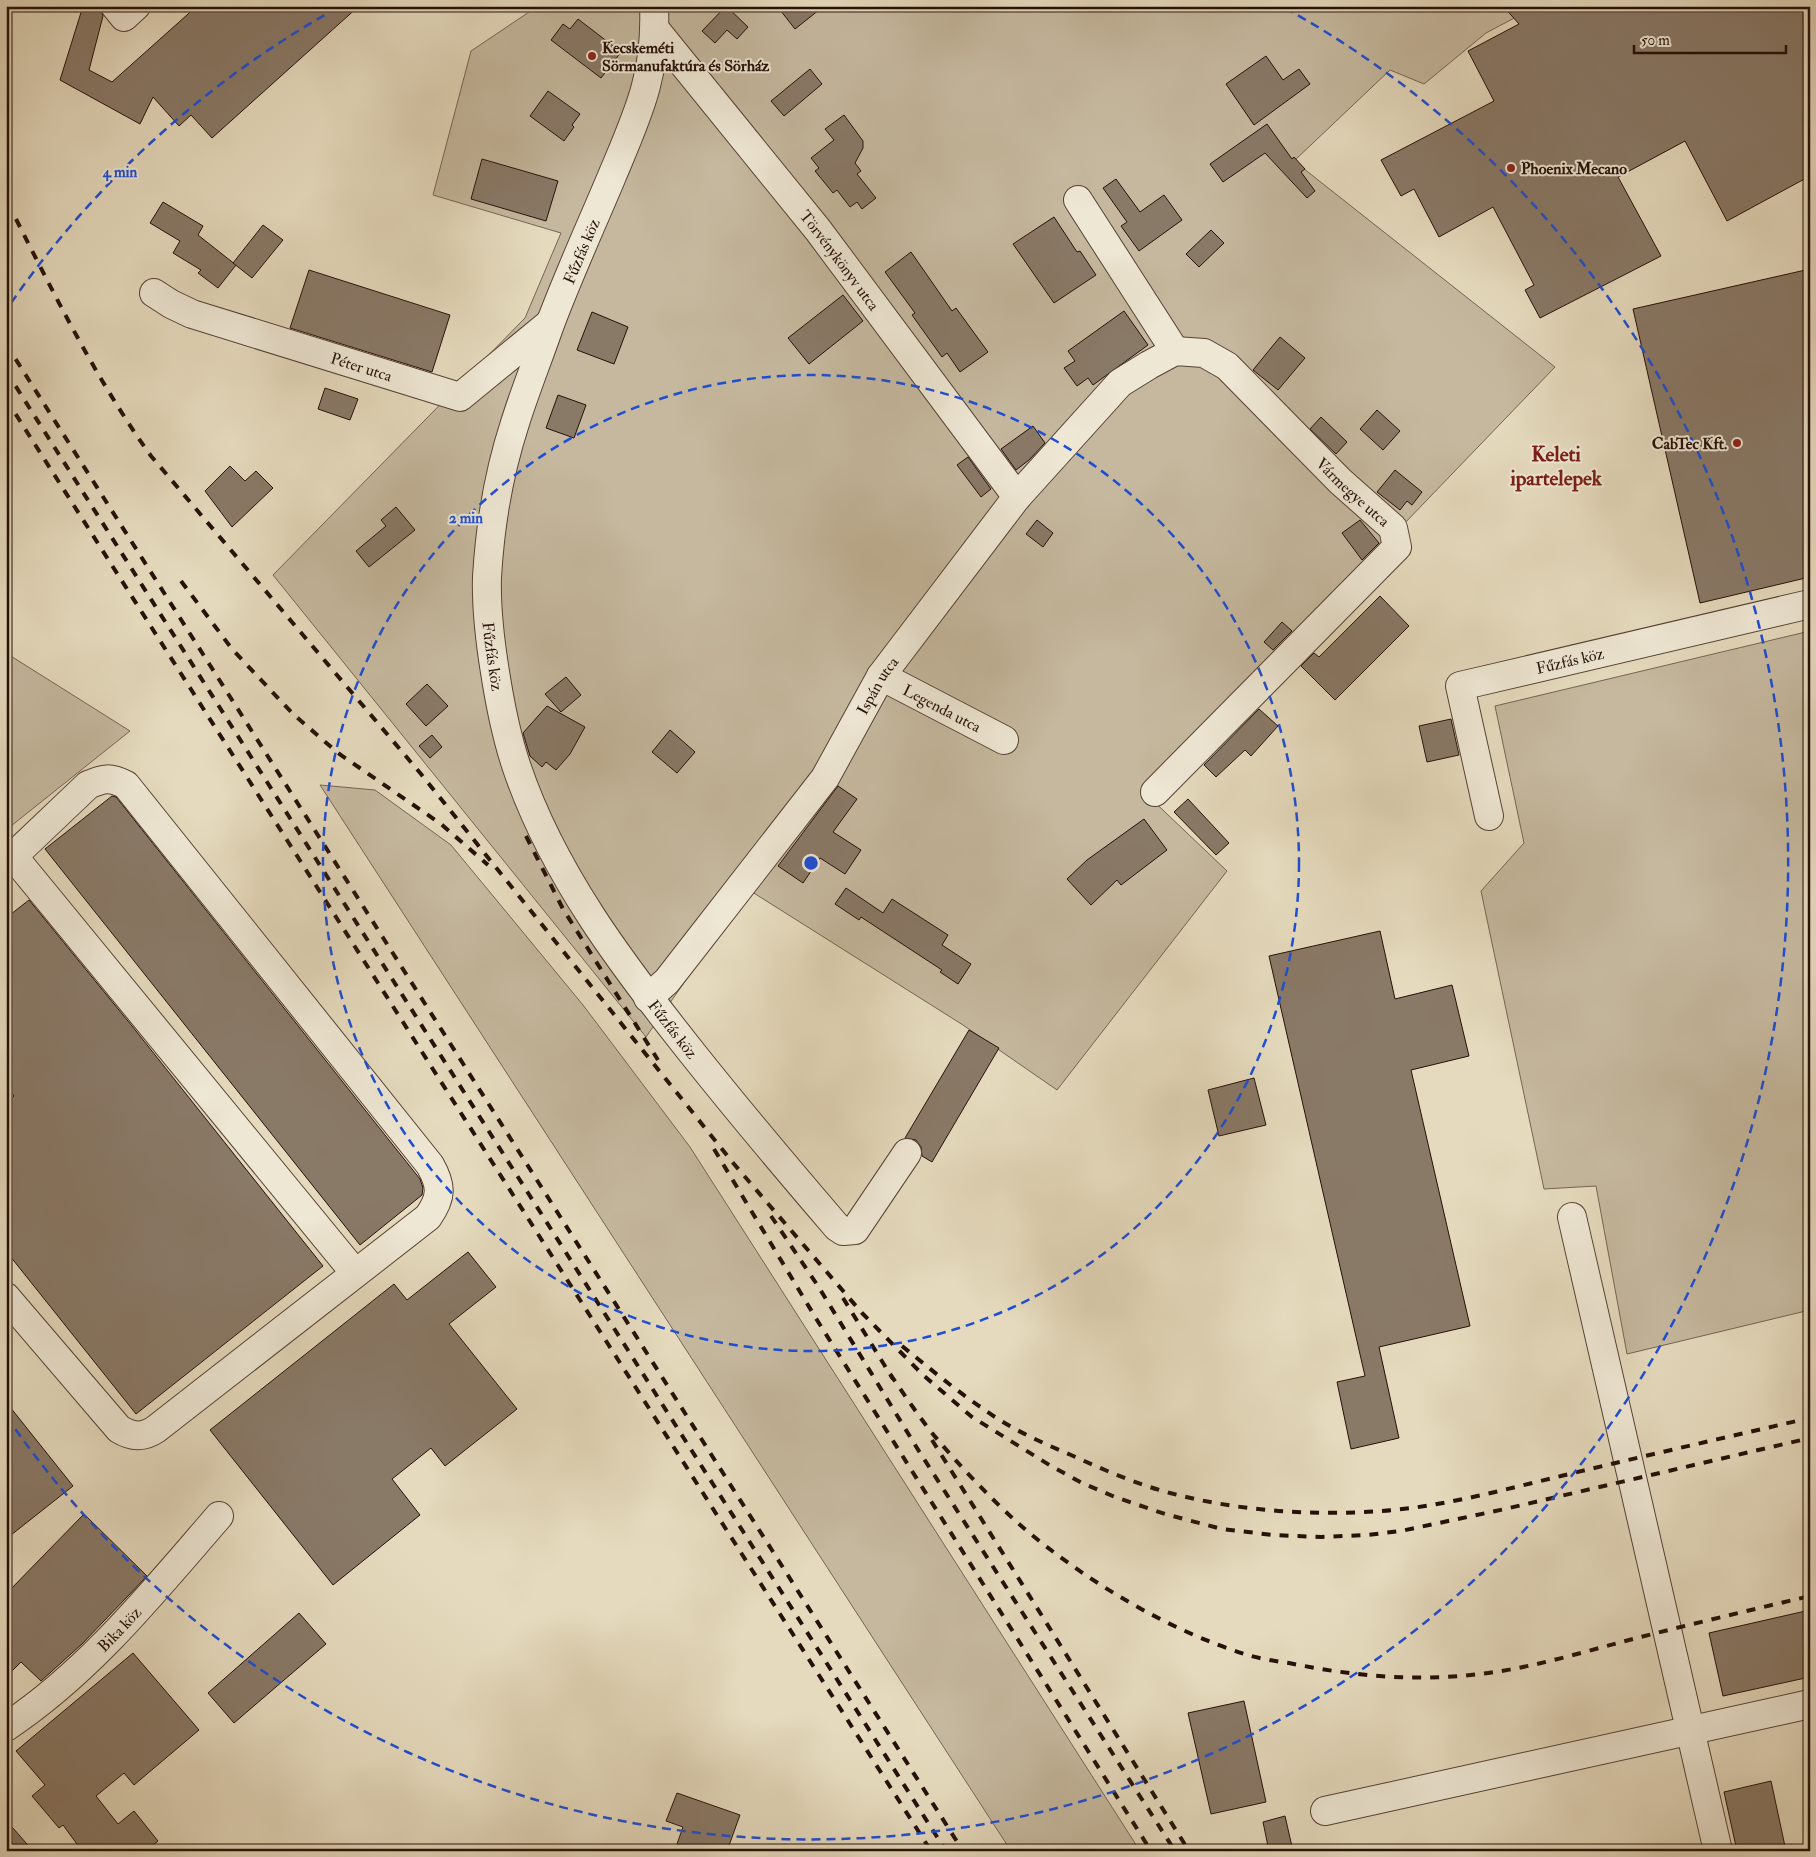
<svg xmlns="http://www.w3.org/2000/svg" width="1816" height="1857" font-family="'IM FELL Double Pica',serif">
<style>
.green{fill:#c5b89e;stroke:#766454}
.building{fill:#897967;stroke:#261009}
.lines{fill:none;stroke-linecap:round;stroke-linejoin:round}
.minor-casing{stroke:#564236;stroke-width:30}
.minor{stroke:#eee7d4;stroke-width:28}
.rail{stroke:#261009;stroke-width:4;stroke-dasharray:9 9;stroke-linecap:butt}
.ring{fill:none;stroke:#1d4ed8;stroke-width:2.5;stroke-dasharray:9 6}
.poi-dot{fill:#8f2418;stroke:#eee7d4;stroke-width:2}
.labels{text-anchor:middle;stroke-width:4;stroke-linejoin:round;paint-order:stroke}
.poi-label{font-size:16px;font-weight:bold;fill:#261009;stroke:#eee7d4;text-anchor:start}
.street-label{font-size:16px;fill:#261009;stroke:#eee7d4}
.district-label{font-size:21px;font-weight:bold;fill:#7a1f14;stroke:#eee7d4}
.centre{fill:#1d4ed8;stroke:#eee7d4;stroke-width:2.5}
.ring-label{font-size:15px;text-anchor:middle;font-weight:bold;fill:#1d4ed8;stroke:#eee7d4;stroke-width:4;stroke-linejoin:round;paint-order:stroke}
</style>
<rect width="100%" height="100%" fill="#e5dabd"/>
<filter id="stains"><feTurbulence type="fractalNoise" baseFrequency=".004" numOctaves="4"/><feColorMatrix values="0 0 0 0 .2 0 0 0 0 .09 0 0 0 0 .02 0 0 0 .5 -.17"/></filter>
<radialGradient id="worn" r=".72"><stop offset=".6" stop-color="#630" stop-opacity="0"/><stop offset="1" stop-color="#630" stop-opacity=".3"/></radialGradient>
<!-- green -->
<g class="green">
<path d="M538,6h999l-51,27 -62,51 -34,-14 -96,91 261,206 -410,426 82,78 -170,219 -94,-65 -214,-135 -103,147 -373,-462 252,-257 36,-85 -128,-38 38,-144z"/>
<path d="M1810,631v679l-183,44 -31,-168 -52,3 -63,-298 43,-48 -29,-137z"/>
<path d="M6,653l124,78 -124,99z"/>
<path d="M320,785l55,5 76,55 132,160 107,142 450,704h-129z"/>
</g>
<!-- building -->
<g class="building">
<path d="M83,6h17l3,10 -14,54 23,12 85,-76h162l-147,132 -21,-23 -12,11 -26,-29 -13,27 -80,-44z"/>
<path d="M726,6l22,21 -11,12 -10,-9 -12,13 -13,-12z"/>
<path d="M777,6h47l-29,23z"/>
<path d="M1503,6h307v170l-83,45 -42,-80 -67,36 43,79 -121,62 -15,-28 9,-5 -41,-78 -54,30 -25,-48 -13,7 -20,-36 113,-59 -26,-50 51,-27z"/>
<path d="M578,19l43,33 -20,26 -50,-38 12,-16 7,5z"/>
<path d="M1266,56l17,24 16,-11 11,15 -56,41 -28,-41z"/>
<path d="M810,69l12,15 -38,32 -13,-15z"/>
<path d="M548,91l32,23 -8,11 2,2 -10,14 -34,-25z"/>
<path d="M844,115l19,26v7l-8,15 6,8 -4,3 19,24 -14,11 -5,-7 -7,5 -13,-17 -4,3 -18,-22 4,-3 -8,-10 23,-18 -9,-11z"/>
<path d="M1267,124l25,35 2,-2 11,12 -4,3 14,19 -8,7 -42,-45 -42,29 -13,-18z"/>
<path d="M482,159l76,22 -12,40 -75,-22z"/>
<path d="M1116,179l24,33 24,-17 18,25 -43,31 -18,-25 6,-4 -24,-34z"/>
<path d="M163,202l40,24 -5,9 38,30 -18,23 -20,-15 3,-3 -28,-17 7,-12 -30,-18z"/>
<path d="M1054,217l23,35 3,-1 16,24 -42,28 -41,-59z"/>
<path d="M263,225l20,15 -31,38 -19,-15z"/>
<path d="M1211,230l13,13 -25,24 -13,-13z"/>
<path d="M911,252l41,59 4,-3 32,44 -28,20 -13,-19 -5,4 -30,-42 3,-2 -30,-41z"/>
<path d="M1810,269v308l-110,26 -67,-294z"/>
<path d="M309,270l141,45 -18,57 -142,-44z"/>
<path d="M843,295l20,26 -54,43 -21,-26z"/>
<path d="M1124,311l24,34 -55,40 -5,-7 -11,8 -13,-18 11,-7 -7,-10z"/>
<path d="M592,312l36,15 -14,37 -37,-14z"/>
<path d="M1280,337l25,21 -27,32 -25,-20z"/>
<path d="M325,388l33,11 -8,21 -32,-11z"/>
<path d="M558,395l28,10 -12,33 -28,-10z"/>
<path d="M1377,410l23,21 -17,19 -23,-21z"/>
<path d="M1321,417l26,25 -11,12 -26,-25z"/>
<path d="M1033,426l12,17 -16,17 -13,10 -15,-21z"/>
<path d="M968,457l23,32 -10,8 -24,-32z"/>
<path d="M230,466l15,15 11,-10 17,17 -41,39 -27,-36z"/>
<path d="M1395,470l27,22 -10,13 -5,-4 -7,9 -23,-18z"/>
<path d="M396,507l19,23 -46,37 -13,-16 30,-25 -5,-6z"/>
<path d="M1037,520l16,13 -10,14 -17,-13z"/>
<path d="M1360,520l19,23 -17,17 -20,-27z"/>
<path d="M1380,596l29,30 -74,74 -34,-34 13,-13 5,4z"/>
<path d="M1282,622l10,9 -19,19 -9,-8z"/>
<path d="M566,677l15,18 -20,17 -16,-18z"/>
<path d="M427,684l21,22 -22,20 -20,-22z"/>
<path d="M547,706l38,21 -15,27 -14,16 -10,-8 -4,5 -12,-11 -7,-23z"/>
<path d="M1259,709l19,17 -27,30 -6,-6 -29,27 -12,-12z"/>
<path d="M1451,719l8,36 -32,7 -8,-36z"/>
<path d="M670,730l25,22 -18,21 -25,-21z"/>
<path d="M432,735l10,12 -12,11 -11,-12z"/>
<path d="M838,786l19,13 -24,33 28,18 -16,24 -25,-16 -17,25 -25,-17z"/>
<path d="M112,796l4,1 304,382 3,9 -1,7 -62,50 -315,-396z"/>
<path d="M1188,799l41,44 -13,12 -42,-43z"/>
<path d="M1144,819l23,31 -46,35 -4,-5 -26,25 -24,-26 20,-19z"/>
<path d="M846,888l37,25 9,-14 56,36 -6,10 29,19 -13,20 -18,-12 2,-2 -81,-53 -2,3 -24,-16z"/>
<path d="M29,900l103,126 191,240 -187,148 -130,-163v-148l8,-7 -8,-10v-168z"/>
<path d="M1380,931l15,68 57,-14 17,71 -58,14 59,256 -91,21 20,91 -48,11 -14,-67 28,-6 -96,-420z"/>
<path d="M969,1030l30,18 -67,114 -10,-6 -1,-9 -5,-7 -11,-2z"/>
<path d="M1254,1078l12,47 -47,11 -11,-46z"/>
<path d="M468,1252l28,35 -47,37 68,85 -72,57 -14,-18 -39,31 28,36 -87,70 -123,-155 184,-146 13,16z"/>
<path d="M6,1402l67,84 -67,53z"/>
<path d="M84,1514l63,62 -65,68 -41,37 -20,-19 -15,15v-83z"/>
<path d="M1810,1610v67l-87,19 -14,-63z"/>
<path d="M299,1613l27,31 -92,79 -26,-30z"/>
<path d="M133,1653l66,77 -65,55 -10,-12 -28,23 22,28 16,-13 24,30 -12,10h-64l-19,-26 -4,3 -27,-32 13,-11 -29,-34z"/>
<path d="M1244,1701l22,101 -55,12 -23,-101z"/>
<path d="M1771,1781l15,70h-49l-13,-59z"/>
<path d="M677,1793l63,22 -13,36h-43l2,-4 -9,-3 6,-17 -17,-6z"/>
<path d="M1285,1816l8,35h-24l-6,-29z"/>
<path d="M6,1820l27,31h-27z"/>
</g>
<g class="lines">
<!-- minor casing -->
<g class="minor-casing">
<g id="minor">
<path d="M115,6l9,11 12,-11"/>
<path id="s1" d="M654,6c3,69 -16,108 -42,170 -21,50 -44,100 -63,151 -11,32 -24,64 -34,96 -16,49 -25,103 -28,154 -1,32 3,64 8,95 5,32 11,63 21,93 36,108 107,201 177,289 47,59 95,116 144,173l6,4 12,-1 52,-77"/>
<path id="s2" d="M655,29l163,201 199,267"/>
<path d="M1078,200l97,151"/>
<path id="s3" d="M154,293l17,11 21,10 268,83 90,-74"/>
<path id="s4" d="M881,676l123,64"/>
<path id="s5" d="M1489,816l-29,-130 350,-82"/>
<path d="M13,856l342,417"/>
<path d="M6,863l82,-78c16,-7 22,-8 38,0l304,380c12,21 12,32 -2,52l-272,212c-13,9 -24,8 -37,0l-113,-132"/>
<path id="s6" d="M648,998l19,-17 158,-203 56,-102 136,-179 103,-114 29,-18 26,-14 29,2 23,13 113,115 53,47 4,19 -242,245"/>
<path d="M1572,1217l146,634"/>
<path id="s7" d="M6,1727c84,-56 147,-135 213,-211"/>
<path d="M1325,1811l485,-107"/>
</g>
</g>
<!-- minor -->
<use href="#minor" class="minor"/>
<!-- rail -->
<g class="rail">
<path d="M16,219c41,81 82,163 135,237l270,318 313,390 128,149 61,62 49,42 79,49 31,17 33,14 50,17 57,15 51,6 48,2 46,-2 34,-4 104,-22 305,-71"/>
<path d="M6,344l957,1507"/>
<path d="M6,371l940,1480"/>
<path d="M6,399l925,1452"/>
<path d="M181,581l51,68 61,65 45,39 103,71 47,41"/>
<path d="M526,836l37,73 95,151"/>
<path d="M714,1149l103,171 334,531"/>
<path d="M771,1216l47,70 99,162 258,403"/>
<path d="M843,1298l50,81"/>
<path d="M902,1346c26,21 52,43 80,62 27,20 58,34 89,47 33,15 65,29 99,38 68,18 141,23 211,18 61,-4 121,-21 180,-35 83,-20 166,-39 249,-58"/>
<path d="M890,1374c14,20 27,40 42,59 25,30 58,65 87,91 62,54 149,107 229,131 13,4 27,6 41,8 63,13 127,19 191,11 52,-6 103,-22 153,-35 58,-15 118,-29 177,-43"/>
<path d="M932,1440l257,411"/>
</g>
</g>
<!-- distance rings -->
<g class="ring">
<circle cx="811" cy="863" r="488"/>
<path d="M11 303A977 977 0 0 1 337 8M1285 8A977 977 0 1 1 11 1423"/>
</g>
<!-- markers -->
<g class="poi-dot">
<circle cx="592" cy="56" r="5"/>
<circle cx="1511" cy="168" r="5"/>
<circle cx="1737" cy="443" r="5"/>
</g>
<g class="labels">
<!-- poi labels -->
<g class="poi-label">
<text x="602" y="53">Kecskeméti<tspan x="602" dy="18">Sörmanufaktúra és Sörház</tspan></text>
<text x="1521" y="174">Phoenix Mecano</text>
<text x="1727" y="449" text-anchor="end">CabTec Kft.</text>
</g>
<!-- street labels -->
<g class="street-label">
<text transform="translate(581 251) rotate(-67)" y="6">Fűzfás köz</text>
<text dy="6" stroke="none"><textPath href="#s2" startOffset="296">Törvénykönyv utca</textPath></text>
<text dy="6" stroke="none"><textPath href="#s3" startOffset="221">Péter utca</textPath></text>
<text dy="6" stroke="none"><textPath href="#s6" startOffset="1075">Vármegye utca</textPath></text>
<text dy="6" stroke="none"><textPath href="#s1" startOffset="679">Fűzfás köz</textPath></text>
<text dy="6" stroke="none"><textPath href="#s5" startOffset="246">Fűzfás köz</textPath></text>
<text dy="6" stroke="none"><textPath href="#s6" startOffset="389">Ispán utca</textPath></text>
<text dy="6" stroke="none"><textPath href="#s4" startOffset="69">Legenda utca</textPath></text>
<text dy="6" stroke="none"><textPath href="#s1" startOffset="1099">Fűzfás köz</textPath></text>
<text dy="6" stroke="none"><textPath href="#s7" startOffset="150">Bika köz</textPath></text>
</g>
<!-- district labels -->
<g class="district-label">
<text x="1556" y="461">Keleti<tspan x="1556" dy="24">ipartelepek</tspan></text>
</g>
</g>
<circle cx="811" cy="863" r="8" class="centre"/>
<g class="ring-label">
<text x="120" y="177">4 min</text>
<text x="466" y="523">2 min</text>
</g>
<!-- margin -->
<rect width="1816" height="1857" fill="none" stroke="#e5dabd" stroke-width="25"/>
<rect x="8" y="8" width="1801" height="1842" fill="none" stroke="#261009" stroke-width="2.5"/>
<rect x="12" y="12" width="1791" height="1832" fill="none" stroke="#261009"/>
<!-- scale -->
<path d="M1634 45v8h152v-8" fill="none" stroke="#261009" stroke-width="2.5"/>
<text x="1641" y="45" font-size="15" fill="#261009" stroke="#eee7d4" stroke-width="4" paint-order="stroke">50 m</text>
<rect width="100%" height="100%" filter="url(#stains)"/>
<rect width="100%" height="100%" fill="url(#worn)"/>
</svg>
